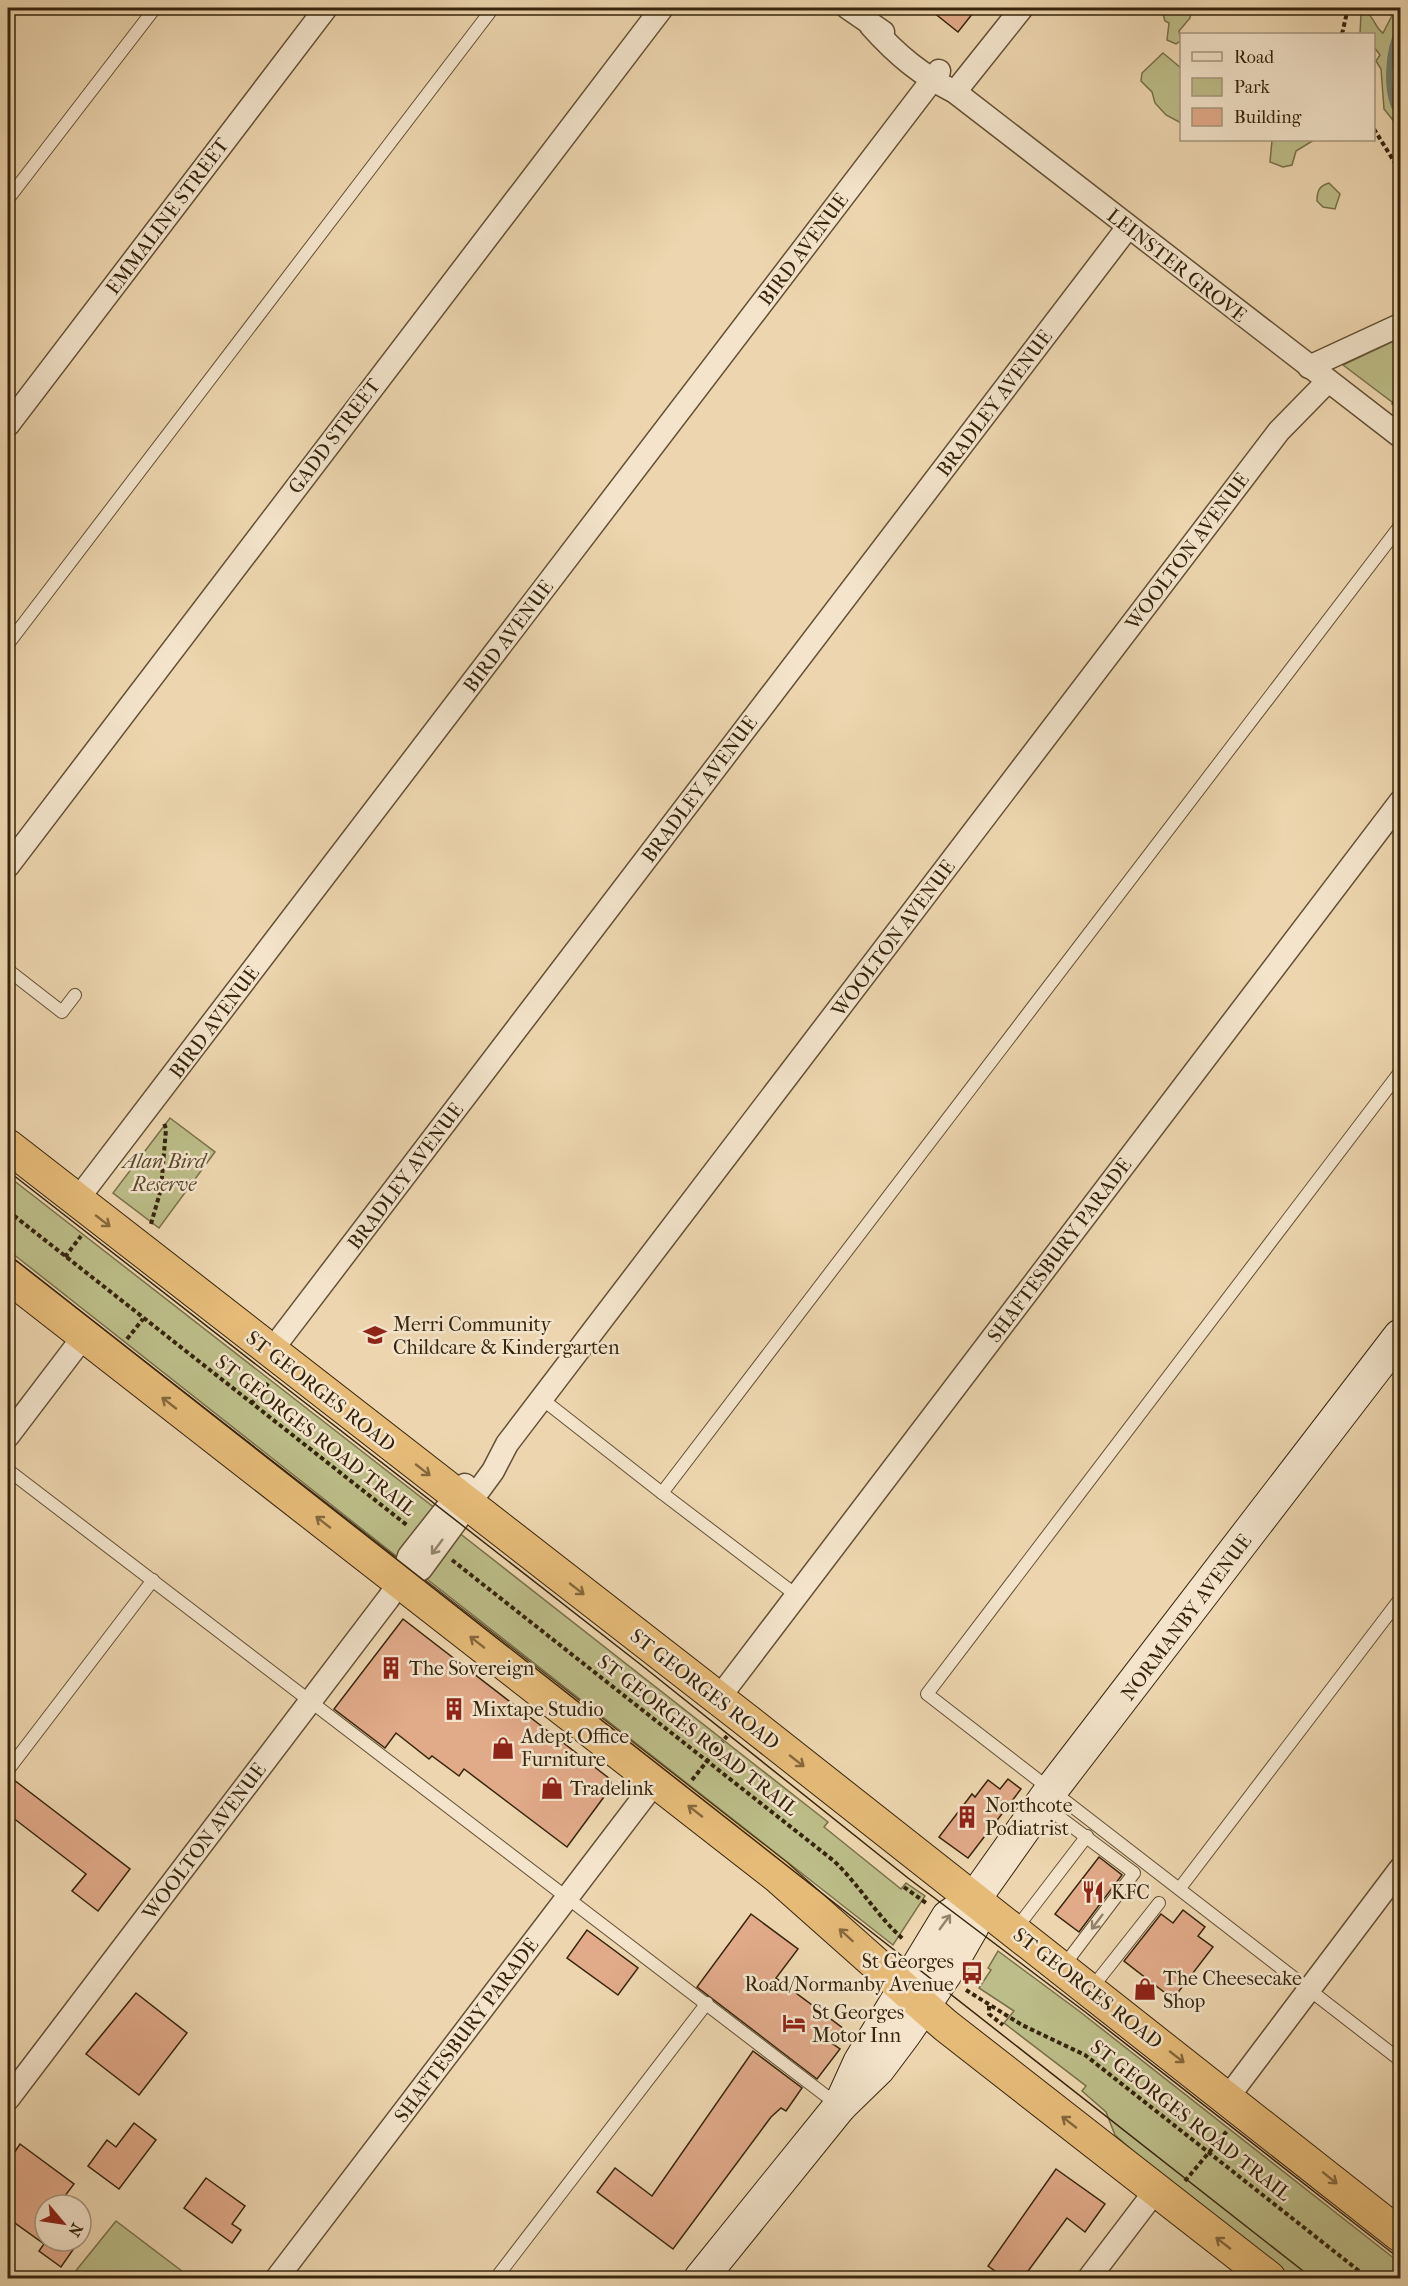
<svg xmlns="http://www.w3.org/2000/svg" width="1408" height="2286" font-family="'IM FELL French Canon',serif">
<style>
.green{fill:#bcbd88;stroke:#79704a;stroke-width:1.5}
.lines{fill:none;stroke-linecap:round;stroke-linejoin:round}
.stream{stroke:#727d6f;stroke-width:6}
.building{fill:#e1aa89;stroke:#36240c;stroke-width:1.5}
.lane-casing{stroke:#645035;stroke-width:14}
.street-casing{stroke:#645035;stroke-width:25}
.secondary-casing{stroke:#36240c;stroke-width:35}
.highway-casing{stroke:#36240c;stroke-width:35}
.path{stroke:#36240c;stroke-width:4;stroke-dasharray:4.5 3;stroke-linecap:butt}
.lane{stroke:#f3e4cb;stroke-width:12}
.street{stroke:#f3e4cb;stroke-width:22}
.secondary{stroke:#f3e4cb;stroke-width:33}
.highway{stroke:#e6bb78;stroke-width:33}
.tram{stroke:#36240c;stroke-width:1.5}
.oneway{stroke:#85683d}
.oneway2{stroke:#94846c}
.labels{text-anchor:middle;stroke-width:5;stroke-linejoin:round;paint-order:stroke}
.street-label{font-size:20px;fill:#36240c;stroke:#f3e4cb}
.park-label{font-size:20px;font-style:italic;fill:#584a2b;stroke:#f3e4cb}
.poi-label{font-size:20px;fill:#36240c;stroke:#f3e4cb;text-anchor:start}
</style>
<rect width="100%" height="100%" fill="#edd6af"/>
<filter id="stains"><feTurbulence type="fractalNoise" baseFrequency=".00333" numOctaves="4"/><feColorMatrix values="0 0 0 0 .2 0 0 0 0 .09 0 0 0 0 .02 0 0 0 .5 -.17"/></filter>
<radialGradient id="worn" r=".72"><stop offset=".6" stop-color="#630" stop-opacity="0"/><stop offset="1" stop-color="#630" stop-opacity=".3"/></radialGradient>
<!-- green -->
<g class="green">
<path d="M1165,8h27l-2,10 -11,13 2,10 -5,3 -9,-4 2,-17 -4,-2 -3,-10z"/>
<path d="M1396,8h4v121l-16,-20 -3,-40 -5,-8 4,-6 -6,-8v-13h-14l1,-20 5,-2c9,6 9,16 17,21z"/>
<path d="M1163,53l18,15v55l-15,-8 -11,-12 -3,-11 -11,-11 1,-8z"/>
<path d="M1272,140h42l-18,11 -4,14 -9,2 -13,-5z"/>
<path d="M1329,183l11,11 -5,15 -12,-2 -6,-6c0,-10 2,-15 12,-18z"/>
<path d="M1400,338v70l-57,-43z"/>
<path d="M170,1118l45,34 -56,76 -46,-35z"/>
<path d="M8,1176l428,333 -36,50 -392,-309z"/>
<path d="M458,1532l370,290 -4,5 77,62 5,-6 19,13 -32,49 -470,-369z"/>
<path d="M998,1951l81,60 321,252v15h-115l-81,-64 -89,-79 -9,-23 -24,-21 4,-5 -82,-63 10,-12 -35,-23 12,-18 -3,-2z"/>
<path d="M116,2221l75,57h-121z"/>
</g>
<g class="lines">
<!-- stream -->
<path class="stream" d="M1400,26c-12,23 -17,68 0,91"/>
</g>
<!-- building -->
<g class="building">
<path d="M928,8h49l-19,24z"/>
<path d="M403,1619l207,160 2,7 -45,61 -103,-78 -5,7 -27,-20 -3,3 -33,-26 -11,15 -51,-39z"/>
<path d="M1008,1779l13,10 -53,69 -29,-21 33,-43 3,3 13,-17 12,9z"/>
<path d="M14,1780l116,89 -32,42 -26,-20 14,-17 -78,-60v-25z"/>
<path d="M1099,1857l23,18 -43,57 -24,-18z"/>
<path d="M1183,1910l22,17 -7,9 15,11 -40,52 -49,-38 37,-47 12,9z"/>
<path d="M751,1914l47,35 -22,29 68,51 -11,15 7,5 -23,30 -120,-92z"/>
<path d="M587,1930l51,38 -20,27 -51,-37z"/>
<path d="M136,1993l51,40 -48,62 -53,-41z"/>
<path d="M753,2051l49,37 -16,23 -5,-3 -10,9 -98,132 -76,-57 18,-24 37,28z"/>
<path d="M134,2123l22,17 -37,49 -31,-23 19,-26 9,7z"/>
<path d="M20,2144l54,40 -16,21h-13v37l34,-1 -18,26 -22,-16 5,-7 -36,-26v-56z"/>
<path d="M1056,2169l49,35 -20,28 -18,-14 -44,60h-18l-17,-12z"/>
<path d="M206,2178l39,28 -13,18 9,6 -9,13 -48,-35z"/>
</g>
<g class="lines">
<!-- lane casing -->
<g class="lane-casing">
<g id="lane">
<path d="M8,199l147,-191"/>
<path d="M8,644l485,-636"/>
<path d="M8,970l54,42 13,-17"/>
<path d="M1400,1072l-473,622 473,366"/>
<path d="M542,1399l120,94 738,-967"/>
<path d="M8,1470l830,635"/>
<path d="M662,1493l134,102"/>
<path d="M8,1770l145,-190"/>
<path d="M1042,1804l92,69 -72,95"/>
<path d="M1180,1888l220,-289"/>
<path d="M1015,1930l72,-94"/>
<path d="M1091,1989l68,-86"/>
<path d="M496,2278l211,-275"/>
</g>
</g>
<!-- street casing -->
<g class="street-casing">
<g id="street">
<path d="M848,8l35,24"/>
<path d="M871,26c26,29 50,49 84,66l445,344"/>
<path d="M955,92l67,-84"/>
<path d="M1309,367l91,-42"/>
<path d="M8,425l318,-417"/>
<path d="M8,866l654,-858"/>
<path d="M77,1200l862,-1129"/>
<path d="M271,1351l857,-1124"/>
<path d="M8,1436l76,-100"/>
<path d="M400,1582l21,-13 72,-98 14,-27 772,-1013 49,-50"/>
<path d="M718,1699l682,-897"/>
<path d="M1228,2097l172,-228"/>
<path d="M8,2099l380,-500 12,-17 9,-26 56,-71"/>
<path d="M277,2278l379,-497"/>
<path d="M1089,2278l67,-88"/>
</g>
</g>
<!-- secondary casing -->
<g class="secondary-casing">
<g id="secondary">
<path d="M840,2106l20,-44 88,-145 26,-18 78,-110 348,-453"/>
<path d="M701,2278l139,-172 38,-37 27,-36 40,-59 27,-47 2,-28"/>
</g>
</g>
<!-- highway casing -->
<g class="highway-casing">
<g id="highway">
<path d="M8,1146l733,570 659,519"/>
<path d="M8,1276l769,600 168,149 324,253"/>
</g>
</g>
<!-- path -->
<g class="path">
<path d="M1342,34l6,-26"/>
<path d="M1374,129l26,42"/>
<path d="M1393,405l7,-15"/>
<path d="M8,1211l400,315"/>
<path d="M151,1224l10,-35 5,-60 -2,-6"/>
<path d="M65,1257l16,-21"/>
<path d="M127,1339l16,-20"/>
<path d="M251,1404l19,-23"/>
<path d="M452,1560l382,301c26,25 43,55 70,79"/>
<path d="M692,1780l35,-44"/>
<path d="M904,1887l22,16"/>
<path d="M966,1990l56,35 63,30 283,223"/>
<path d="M989,2006v8l14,11"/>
<path d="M1185,2181l42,-50"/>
</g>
<!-- lane -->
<use href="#lane" class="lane"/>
<!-- street -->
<use href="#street" class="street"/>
<!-- secondary -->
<use href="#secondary" class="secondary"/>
<!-- highway -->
<use href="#highway" class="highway"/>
<!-- tram -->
<g class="tram">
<path d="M8,1171l632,493 268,214 176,133 316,248"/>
<path d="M8,1254l1304,1024"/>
</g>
</g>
<!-- one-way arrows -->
<defs><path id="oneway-shaft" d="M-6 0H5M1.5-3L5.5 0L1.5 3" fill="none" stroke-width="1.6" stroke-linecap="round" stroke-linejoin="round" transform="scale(1.5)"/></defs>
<g class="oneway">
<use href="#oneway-shaft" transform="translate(103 1221) rotate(38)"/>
<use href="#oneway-shaft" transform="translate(169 1403) rotate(-142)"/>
<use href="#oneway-shaft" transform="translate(423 1470) rotate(38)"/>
<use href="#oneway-shaft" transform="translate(323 1522) rotate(-142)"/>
<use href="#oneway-shaft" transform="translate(577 1589) rotate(38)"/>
<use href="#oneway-shaft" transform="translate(477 1642) rotate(-142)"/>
<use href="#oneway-shaft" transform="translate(797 1761) rotate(38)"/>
<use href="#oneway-shaft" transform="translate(695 1811) rotate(-142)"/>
<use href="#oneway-shaft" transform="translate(846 1935) rotate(-138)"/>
<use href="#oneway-shaft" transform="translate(1177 2057) rotate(38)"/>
<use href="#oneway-shaft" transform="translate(1069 2122) rotate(-142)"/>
<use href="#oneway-shaft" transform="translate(1330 2178) rotate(39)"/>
<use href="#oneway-shaft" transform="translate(1223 2243) rotate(-142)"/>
</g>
<g class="oneway2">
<use href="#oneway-shaft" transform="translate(437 1547) rotate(127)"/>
<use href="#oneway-shaft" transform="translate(945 1922) rotate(-54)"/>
<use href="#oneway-shaft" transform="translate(1097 1922) rotate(127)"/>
</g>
<!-- icons -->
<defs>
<g id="school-bare" transform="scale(1.8)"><path d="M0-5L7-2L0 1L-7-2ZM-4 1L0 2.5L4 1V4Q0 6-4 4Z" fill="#8f2418" stroke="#f3e4cb" stroke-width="2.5" paint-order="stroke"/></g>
<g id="building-bare" transform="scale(1.8)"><path d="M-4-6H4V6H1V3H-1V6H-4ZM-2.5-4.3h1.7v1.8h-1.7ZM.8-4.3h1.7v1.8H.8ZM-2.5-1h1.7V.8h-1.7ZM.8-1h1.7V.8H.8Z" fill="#8f2418" stroke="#f3e4cb" stroke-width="2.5" paint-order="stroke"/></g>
<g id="shop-bare" transform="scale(1.8)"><path d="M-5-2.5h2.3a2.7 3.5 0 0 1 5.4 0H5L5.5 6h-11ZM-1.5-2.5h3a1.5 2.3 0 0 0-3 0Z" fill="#8f2418" stroke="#f3e4cb" stroke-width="2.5" paint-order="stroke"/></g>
<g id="restaurant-bare" transform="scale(1.8)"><path d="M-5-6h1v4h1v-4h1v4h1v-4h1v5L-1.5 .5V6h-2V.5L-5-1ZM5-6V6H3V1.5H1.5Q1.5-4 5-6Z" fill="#8f2418" stroke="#f3e4cb" stroke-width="2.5" paint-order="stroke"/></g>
<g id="bus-bare" transform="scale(1.8)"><path d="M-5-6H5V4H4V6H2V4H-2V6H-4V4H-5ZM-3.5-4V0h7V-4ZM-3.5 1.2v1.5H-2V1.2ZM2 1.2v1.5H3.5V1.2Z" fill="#8f2418" stroke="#f3e4cb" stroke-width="2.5" paint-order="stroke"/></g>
<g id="hotel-bare" transform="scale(1.8)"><path d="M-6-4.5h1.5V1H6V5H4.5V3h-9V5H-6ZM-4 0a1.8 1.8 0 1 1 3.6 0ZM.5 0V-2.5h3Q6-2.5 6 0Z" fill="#8f2418" stroke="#f3e4cb" stroke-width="2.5" paint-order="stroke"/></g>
</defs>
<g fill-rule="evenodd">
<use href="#school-bare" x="375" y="1335"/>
<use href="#building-bare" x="391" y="1668"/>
<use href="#building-bare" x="454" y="1709"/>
<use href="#shop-bare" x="503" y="1748"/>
<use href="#shop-bare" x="552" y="1788"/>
<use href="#building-bare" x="967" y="1817"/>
<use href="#restaurant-bare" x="1093" y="1892"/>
<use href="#bus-bare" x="972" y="1973"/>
<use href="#shop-bare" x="1145" y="1989"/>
<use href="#hotel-bare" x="794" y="2023"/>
</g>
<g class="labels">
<!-- street labels -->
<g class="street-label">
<text transform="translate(167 216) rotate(-53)" y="7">EMMALINE STREET</text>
<text transform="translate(803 249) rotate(-53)" y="7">BIRD AVENUE</text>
<text transform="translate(1177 265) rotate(38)" y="7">LEINSTER GROVE</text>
<text transform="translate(994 403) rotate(-53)" y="7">BRADLEY AVENUE</text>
<text transform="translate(334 436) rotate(-53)" y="7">GADD STREET</text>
<text transform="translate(1187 551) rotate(-53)" y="7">WOOLTON AVENUE</text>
<text transform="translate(508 636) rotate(-53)" y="7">BIRD AVENUE</text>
<text transform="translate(699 789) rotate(-53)" y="7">BRADLEY AVENUE</text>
<text transform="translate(893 938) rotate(-53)" y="7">WOOLTON AVENUE</text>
<text transform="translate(214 1022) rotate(-53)" y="7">BIRD AVENUE</text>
<text transform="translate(405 1176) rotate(-53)" y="7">BRADLEY AVENUE</text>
<text transform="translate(1059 1250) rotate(-53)" y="7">SHAFTESBURY PARADE</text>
<text transform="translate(321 1391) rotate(38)" y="7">ST GEORGES ROAD</text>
<text transform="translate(316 1435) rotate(38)" y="7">ST GEORGES ROAD TRAIL</text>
<text transform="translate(1186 1617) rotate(-53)" y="7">NORMANBY AVENUE</text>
<text transform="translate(705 1689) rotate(38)" y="7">ST GEORGES ROAD</text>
<text transform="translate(698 1735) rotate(38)" y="7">ST GEORGES ROAD TRAIL</text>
<text transform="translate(204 1841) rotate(-53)" y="7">WOOLTON AVENUE</text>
<text transform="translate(1088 1988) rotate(38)" y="7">ST GEORGES ROAD</text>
<text transform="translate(466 2030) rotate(-53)" y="7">SHAFTESBURY PARADE</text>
<text transform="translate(1191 2120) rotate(38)" y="7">ST GEORGES ROAD TRAIL</text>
</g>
<!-- park labels -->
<g class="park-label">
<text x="164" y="1168">Alan Bird<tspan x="164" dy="23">Reserve</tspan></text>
</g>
<!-- poi labels -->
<g class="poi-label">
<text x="393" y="1331">Merri Community<tspan x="393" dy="23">Childcare &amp; Kindergarten</tspan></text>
<text x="409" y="1675">The Sovereign</text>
<text x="472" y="1716">Mixtape Studio</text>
<text x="521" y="1743">Adept Office<tspan x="521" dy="23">Furniture</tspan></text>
<text x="570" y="1795">Tradelink</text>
<text x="985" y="1812">Northcote<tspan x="985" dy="23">Podiatrist</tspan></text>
<text x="1111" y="1899">KFC</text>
<text x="954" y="1968" text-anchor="end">St Georges<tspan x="954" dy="23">Road/Normanby Avenue</tspan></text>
<text x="1163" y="1985">The Cheesecake<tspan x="1163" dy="23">Shop</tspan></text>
<text x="812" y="2019">St Georges<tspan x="812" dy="23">Motor Inn</tspan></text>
</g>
</g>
<!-- margin -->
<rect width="1408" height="2286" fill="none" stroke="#edd6af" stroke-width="30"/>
<rect x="9" y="9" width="1390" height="2268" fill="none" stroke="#36240c" stroke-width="3"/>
<rect x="15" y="15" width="1378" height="2256" fill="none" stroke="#36240c" stroke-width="1.5"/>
<!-- legend -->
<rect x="1180" y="33" width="195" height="108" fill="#f3e4cb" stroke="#a7977f" stroke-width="1.5"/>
<rect x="1192" y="52" width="30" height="9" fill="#f3e4cb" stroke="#a7977f" stroke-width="1.5"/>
<text x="1234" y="63" font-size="18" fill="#36240c">Road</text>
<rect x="1192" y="78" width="30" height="18" fill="#bcbd88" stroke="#a7977f" stroke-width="1.5"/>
<text x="1234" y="93" font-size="18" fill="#36240c">Park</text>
<rect x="1192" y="108" width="30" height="18" fill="#e1aa89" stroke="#a7977f" stroke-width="1.5"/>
<text x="1234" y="123" font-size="18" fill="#36240c">Building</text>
<!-- north arrow -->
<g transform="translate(63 2223) rotate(119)"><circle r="28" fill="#f3e4cb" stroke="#a7977f" stroke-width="1.5"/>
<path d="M0-4.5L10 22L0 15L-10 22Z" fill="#8f2418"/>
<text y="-9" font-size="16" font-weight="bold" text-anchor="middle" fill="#36240c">N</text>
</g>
<rect width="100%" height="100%" filter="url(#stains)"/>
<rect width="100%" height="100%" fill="url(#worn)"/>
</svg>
